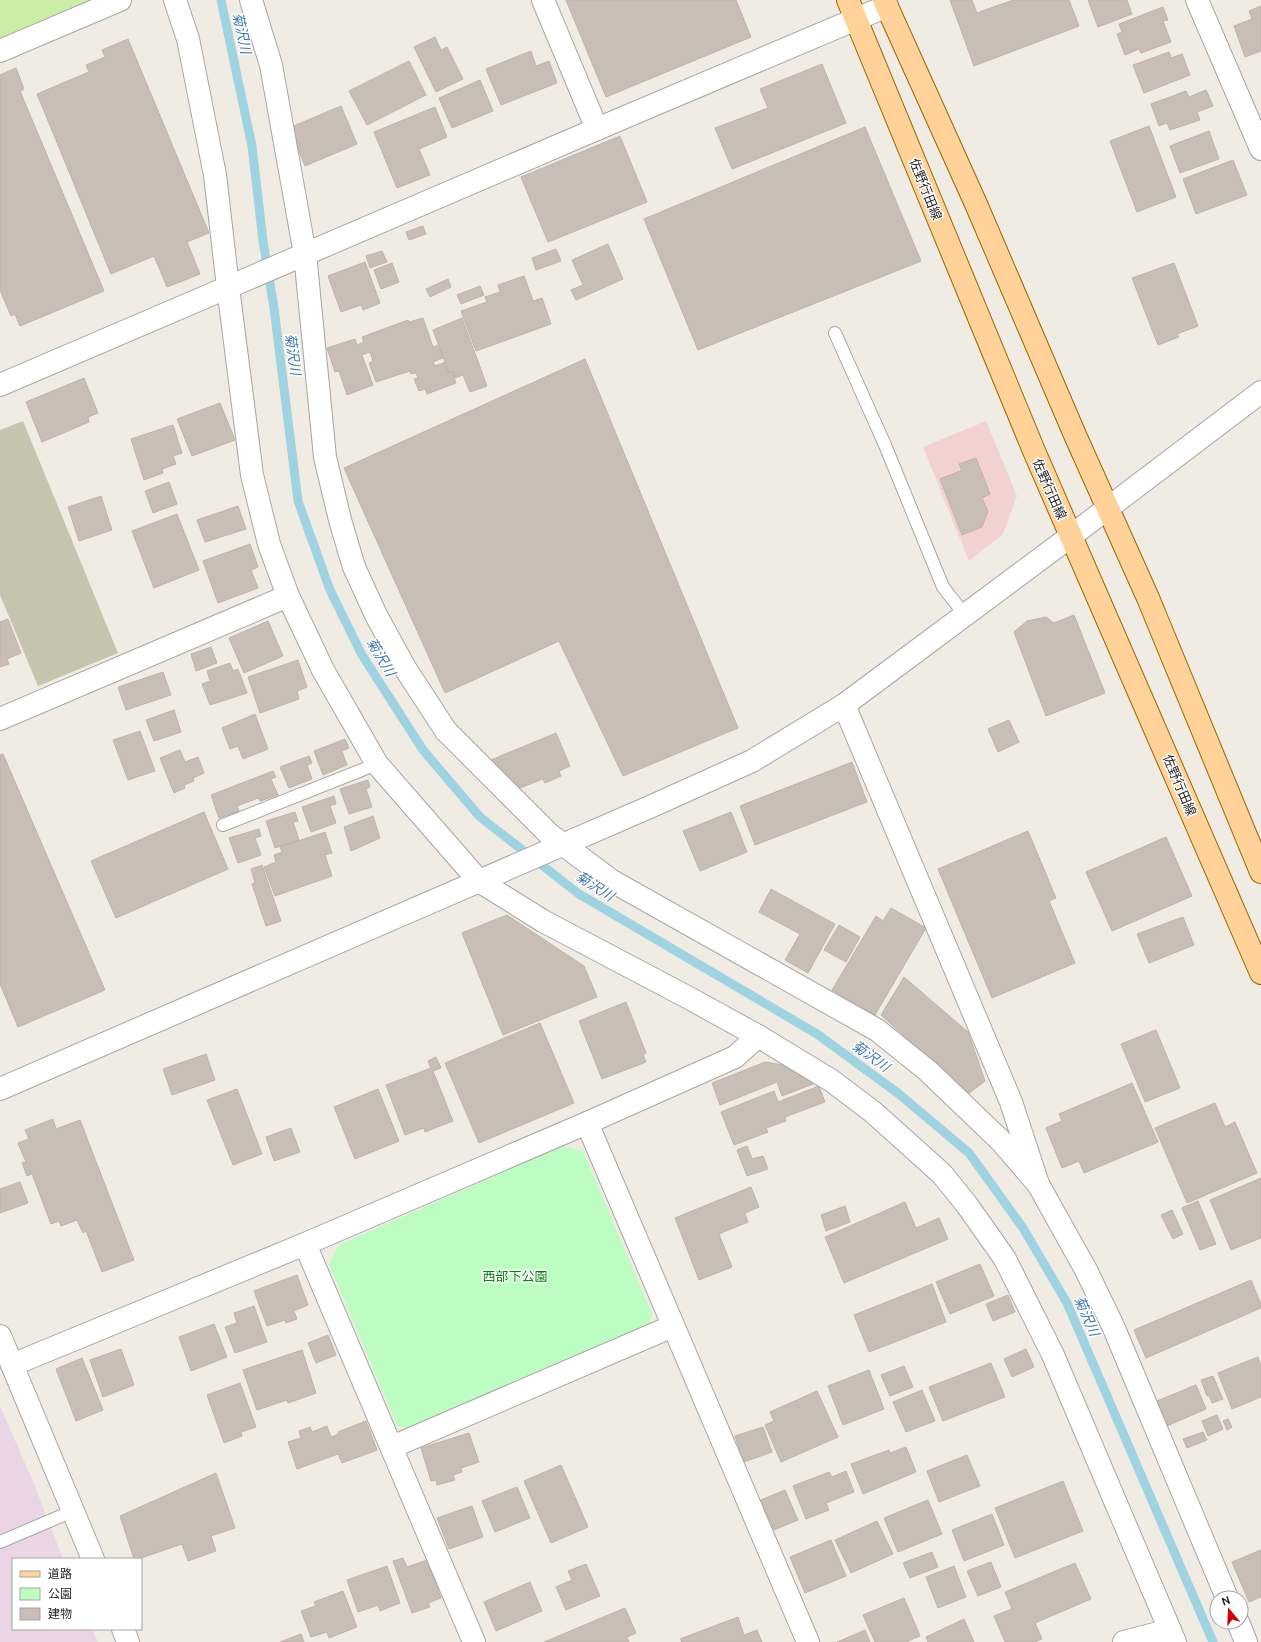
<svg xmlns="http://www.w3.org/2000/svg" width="1261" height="1642" font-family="Ubuntu,'Noto Sans JP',sans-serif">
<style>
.commercial{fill:#f2d2d1}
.industrial{fill:#ead5e6}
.construction{fill:#c5c5ae}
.grass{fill:#caeea5}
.park{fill:#bdfdc1}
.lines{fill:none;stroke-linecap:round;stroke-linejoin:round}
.stream{stroke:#a0d3e1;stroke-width:9}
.building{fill:#c8beb6;stroke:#c3b1a4}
.service-casing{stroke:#a5a5a5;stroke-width:14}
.minor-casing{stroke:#a5a5a5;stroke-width:24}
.tertiary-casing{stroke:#a5a5a5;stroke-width:24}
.primary-casing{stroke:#986400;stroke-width:24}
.service{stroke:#fff;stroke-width:12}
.minor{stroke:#fff;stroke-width:22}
.tertiary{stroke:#fff;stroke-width:22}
.primary{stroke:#ffd299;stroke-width:22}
.labels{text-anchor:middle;stroke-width:3;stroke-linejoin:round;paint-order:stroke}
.street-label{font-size:13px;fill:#1e1e1e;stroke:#fff}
.park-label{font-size:13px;fill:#03850c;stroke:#fff}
.water-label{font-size:14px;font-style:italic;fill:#4078ad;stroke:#fff}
</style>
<rect width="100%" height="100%" fill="#f0ece3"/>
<!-- commercial -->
<path class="commercial" d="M986,421l31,75 -14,38 -34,27 -46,-114z"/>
<!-- industrial -->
<path class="industrial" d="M0,1406l34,78 29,75h-50v70h79l6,13h-98z"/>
<!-- construction -->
<path class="construction" d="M23,421l95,232 -80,33 -38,-91v-165z"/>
<!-- grass -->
<path class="grass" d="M0,0h94l-94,40z"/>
<!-- park -->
<path class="park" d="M562,1146l21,5 69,163 -4,13 -235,102 -16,-3 -68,-162 10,-19z"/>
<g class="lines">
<!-- stream -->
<path class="stream" d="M221,0l31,146 11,95 11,67 24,193 32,89 32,65 61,95 57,67 99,77 238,140 82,60 70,59 54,75 44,75 146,339"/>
</g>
<!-- building -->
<g class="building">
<path d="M566,0h170l15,37 -145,60z"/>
<path d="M950,0h22l5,13 36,-13h56l10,26 -105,40z"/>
<path d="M1088,0h39l5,14 -34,13z"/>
<path d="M1261,6v45l-16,6 -11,-31 18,-7 -3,-8z"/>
<path d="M1163,7l5,13 -5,1 8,21 -30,11 -2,-4 -14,6 -8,-21 5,-2 -3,-8z"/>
<path d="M435,37l6,13 6,-3 16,32 -27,13 -22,-45z"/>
<path d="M128,39l81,194 -22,9 13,32 -33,13 -13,-31 -43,18 -74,-180 52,-22 -3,-7 19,-8 -3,-7z"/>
<path d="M531,51l5,15 13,-5 8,22 -56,22 -15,-36z"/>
<path d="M1169,52l2,6 11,-4 8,21 -46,18 -11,-28z"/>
<path d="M409,61l17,34 -59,30 -18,-34z"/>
<path d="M822,64l24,59 -114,46 -17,-41 53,-20 -8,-19z"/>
<path d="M16,68l8,21 -4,2 84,200 -84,35 -5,-12 -4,2 -11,-26v-215z"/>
<path d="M480,80l13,31 -41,17 -13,-30z"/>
<path d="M1206,90l7,16 -16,6 3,8 -30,10 -3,-7 -8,3 -8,-22 35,-13 3,6z"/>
<path d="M341,106l16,38 -52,22 -16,-38z"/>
<path d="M435,107l12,30 -28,12 11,26 -33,13 -23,-56z"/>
<path d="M1149,126l27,71 -39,15 -27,-71z"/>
<path d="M865,127l56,134 -223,89 -54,-131z"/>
<path d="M1209,131l10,28 -39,14 -10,-27z"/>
<path d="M620,136l27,66 -99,40 -27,-65z"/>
<path d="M1233,160l14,35 -51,19 -13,-35z"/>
<path d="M423,226l3,8 -17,6 -3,-8z"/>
<path d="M608,244l15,35 -47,21 -5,-10 12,-5 -11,-25z"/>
<path d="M556,249l5,12 -25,9 -4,-12z"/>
<path d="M382,251l5,11 -17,6 -4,-12z"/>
<path d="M365,262l15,41 -17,7 -2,-5 -20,7 -13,-36z"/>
<path d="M392,263l7,19 -18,7 -7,-19z"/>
<path d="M1174,263l24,63 -21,8 2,3 -21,8 -26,-67z"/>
<path d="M524,276l9,25 9,-3 9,26 -75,27 -15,-40 26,-9 -2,-5 15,-5 -2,-7z"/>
<path d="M448,279l3,8 -21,10 -4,-8z"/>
<path d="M480,286l4,9 -23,9 -4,-9z"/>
<path d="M423,318l10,29 6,-2 4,13 -10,4 2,4 11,-4 3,8 2,-1 5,14 -29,11 -2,-5 -6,2 -5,-12 4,-1 -2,-5 -5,1 -1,-3 -34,11 -7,-19 4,-2 -3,-9 -8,3 11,30 -26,10 -8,-24 -4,1 -8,-24 28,-9 2,6 7,-3 -2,-5 46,-17 1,2z"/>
<path d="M462,318l25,68 -17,6 -7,-17 -8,3 -2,-7 -4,2 -16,-43z"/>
<path d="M585,359l153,369 -115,48 -64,-135 -114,52 -101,-225z"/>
<path d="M84,378l14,35 -10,4 1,5 -47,20 -16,-40z"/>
<path d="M220,403l15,37 -43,16 -15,-37z"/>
<path d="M173,425l9,28 -9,3 3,8 -14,5 1,4 -19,7 -13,-41z"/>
<path d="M976,458l14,36 -8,4 6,13 -6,16 -20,8 -22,-56 20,-8 2,-1 -3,-6z"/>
<path d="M169,482l8,22 -24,9 -8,-22z"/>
<path d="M101,496l11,34 -33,11 -11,-34z"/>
<path d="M238,506l8,23 -41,13 -8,-22z"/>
<path d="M177,514l22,56 -45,18 -22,-57z"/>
<path d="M250,544l8,23 -7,3 7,18 -40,15 -15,-42z"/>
<path d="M1074,615l31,78 -59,23 -32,-84 13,-11 19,-4 8,6z"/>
<path d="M8,619l13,34 -14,6 2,5 -9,3v-45z"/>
<path d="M268,621l15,35 -39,17 -15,-35z"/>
<path d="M211,647l6,16 -21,8 -5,-17z"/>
<path d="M298,660l9,27 -10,4 2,8 -39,14 -12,-36z"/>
<path d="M230,663l3,8 5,-2 9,24 -37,12 -8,-21 8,-3 -3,-10z"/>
<path d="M163,672l8,23 -45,15 -8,-23z"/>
<path d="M174,710l7,22 -27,9 -8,-21z"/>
<path d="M255,714l13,35 -25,10 -5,-13 -8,3 -8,-21z"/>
<path d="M1009,720l10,22 -21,10 -10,-23z"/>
<path d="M140,731l15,40 -27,9 -15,-40z"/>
<path d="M556,733l14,33 -11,5 2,5 -16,7 -2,-4 -23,9 -29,-28z"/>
<path d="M345,739l4,9 -7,3 5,14 -24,10 -9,-24z"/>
<path d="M180,750l5,12 13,-5 6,16 -11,5 1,3 -10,4 1,3 -11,5 -14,-35z"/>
<path d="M3,754l102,236 -87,37 -18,-43v-229z"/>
<path d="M309,756l3,7 -5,2 5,14 -23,9 -9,-21z"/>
<path d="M852,762l15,40 -112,43 -15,-39z"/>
<path d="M273,771l3,6 -5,2 7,16 -18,6 -2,-3 -21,8 2,5 -20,7 -8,-23z"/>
<path d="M368,780l2,7 -4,2 6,18 -23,7 -9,-25z"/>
<path d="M334,796l2,8 -6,2 6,17 -25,9 -9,-25z"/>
<path d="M204,812l24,57 -112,49 -25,-57z"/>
<path d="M295,812l3,9 -5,1 6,18 -24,8 -9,-27z"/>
<path d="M731,812l16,40 -47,19 -17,-40z"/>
<path d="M373,816l7,22 -29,13 -7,-24z"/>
<path d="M259,829l2,7 -6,2 6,17 -23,8 -9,-25z"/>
<path d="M1028,831l28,67 -7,3 26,62 -83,35 -54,-129z"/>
<path d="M325,832l7,21 -7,2 7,21 -57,20 -11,-29 12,-5 -2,-7 8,-3 -2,-5z"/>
<path d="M1166,837l26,59 -80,35 -26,-59z"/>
<path d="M262,865l19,56 -15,5 -14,-42 3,-1 -4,-14z"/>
<path d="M771,889l64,35 -27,49 -23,-13 15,-26 -41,-22z"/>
<path d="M891,908l35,20 -51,87 -43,-25 44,-74 7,5z"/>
<path d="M507,915l77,51 13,31 -94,38 -41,-102z"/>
<path d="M1183,917l11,28 -45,18 -12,-29z"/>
<path d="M839,925l21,12 -14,25 -22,-12z"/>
<path d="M904,977l64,55 17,49 -17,13 -87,-79z"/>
<path d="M626,1002l20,51 -3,2 3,7 -44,17 -23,-58z"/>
<path d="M540,1023l34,80 -95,40 -34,-80z"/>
<path d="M1156,1030l24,58 -35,14 -24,-58z"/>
<path d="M206,1054l9,26 -43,15 -9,-26z"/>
<path d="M436,1057l5,11 -8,3 20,50 -28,11 -1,-4 -19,7 -19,-50 45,-17 -3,-7z"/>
<path d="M765,1062l24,4 24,18 -31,12 -5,-14 -57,23 -8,-22z"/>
<path d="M1132,1083l26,59 -74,31 -5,-12 -17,7 -16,-40 16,-7 -3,-7z"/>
<path d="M819,1086l6,16 -40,15 1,4 -20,7 2,4 -34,13 -13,-33 53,-21 4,11z"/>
<path d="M237,1089l25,65 -29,11 -26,-65z"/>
<path d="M378,1089l21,52 -44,18 -21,-52z"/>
<path d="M1215,1103l10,24 10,-5 22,51 -70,30 -32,-75z"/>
<path d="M53,1119l3,10 24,-9 54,140 -32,12 -16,-41 -3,2 -6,-13 -16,6 -2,-5 -8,3 -19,-50 -5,2 -5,-13 4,-1 -8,-19 11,-4 -4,-9z"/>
<path d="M291,1128l9,24 -26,9 -8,-24z"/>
<path d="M747,1146l5,13 11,-3 5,13 -21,7 -10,-26z"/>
<path d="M1261,1178v60l-30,12 -21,-50z"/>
<path d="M20,1182l8,21 -28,10v-24z"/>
<path d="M751,1187l8,20 -14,6 3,9 -29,12 13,33 -33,13 -24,-62z"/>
<path d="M1198,1201l18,43 -16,6 -18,-42z"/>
<path d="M905,1202l11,26 23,-10 9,21 -104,44 -19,-46z"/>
<path d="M845,1206l5,16 -24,9 -5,-16z"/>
<path d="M1172,1210l11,24 -10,5 -12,-24z"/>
<path d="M980,1264l14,32 -44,18 -14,-32z"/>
<path d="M297,1275l11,30 -14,6 3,8 -11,4 -1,-3 -18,6 -13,-35z"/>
<path d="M1251,1280l10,24v4l-115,50 -12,-28z"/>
<path d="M932,1284l14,38 -77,30 -15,-37z"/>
<path d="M1008,1295l7,17 -22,9 -7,-17z"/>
<path d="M254,1306l13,36 -32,11 -10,-26 12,-4 -3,-10z"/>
<path d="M214,1324l13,33 -36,14 -12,-34z"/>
<path d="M328,1335l8,20 -20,8 -8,-20z"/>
<path d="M121,1349l13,36 -31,12 -13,-37z"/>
<path d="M1026,1349l8,18 -22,10 -8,-18z"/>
<path d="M302,1350l14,43 -28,10 -1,-3 -30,10 -14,-40z"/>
<path d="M1258,1357l3,9v31l-29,12 -14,-36z"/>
<path d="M82,1358l21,52 -27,11 -20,-52z"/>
<path d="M991,1363l14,34 -62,24 -14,-34z"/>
<path d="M904,1366l9,21 -23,9 -9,-21z"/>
<path d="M869,1370l15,39 -41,16 -15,-39z"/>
<path d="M1213,1376l10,23 -11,4 -3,-8 -2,1 -6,-16z"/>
<path d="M240,1383l16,44 -15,5 1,4 -18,7 -17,-48z"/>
<path d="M1196,1385l10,24 -39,17 -10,-25z"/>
<path d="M922,1390l13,31 -29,11 -13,-30z"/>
<path d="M817,1391l21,46 -57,25 -16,-37 9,-4 -4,-9z"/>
<path d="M1217,1415l6,14 -15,7 -6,-15z"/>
<path d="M1228,1419l4,8 -5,3 -4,-9z"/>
<path d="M366,1421l11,29 -35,13 -4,-9 -41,15 -9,-27 13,-4 -2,-7 11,-4 2,5 15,-6 4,11 8,-3 -1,-2z"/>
<path d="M763,1427l9,25 -28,10 -9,-26z"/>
<path d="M1203,1432l4,8 -20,8 -4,-9z"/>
<path d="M469,1433l10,29 -18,6 1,4 -9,3 2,5 -18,5 -1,-5 -5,1 -10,-33z"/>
<path d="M906,1447l10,25 -53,22 -12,-30 38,-14 1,3z"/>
<path d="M967,1455l13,31 -41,16 -12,-31z"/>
<path d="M561,1465l27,62 -37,16 -27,-62z"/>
<path d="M846,1471l8,21 -28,11 3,7 -23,9 -13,-33 36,-14 3,5z"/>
<path d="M216,1473l19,55 -24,8 5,15 -28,10 -6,-17 -44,15h-4l-14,-43z"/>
<path d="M1063,1481l20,50 -68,27 -20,-50z"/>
<path d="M517,1487l13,31 -35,14 -13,-31z"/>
<path d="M785,1490l13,30 -24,10 -13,-30z"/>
<path d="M928,1500l14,34 -44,18 -14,-34z"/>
<path d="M472,1506l11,31 -34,12 -12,-31z"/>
<path d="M992,1514l12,31 -40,16 -12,-31z"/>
<path d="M877,1521l16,33 -42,19 -16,-33z"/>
<path d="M831,1540l15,36 -41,17 -15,-36z"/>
<path d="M1261,1550v47l-12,5 -17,-40z"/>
<path d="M932,1552l6,15 -28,11 -7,-15z"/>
<path d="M403,1558l4,9 20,-7 14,38 -13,5 2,4 -18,6 -19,-52z"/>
<path d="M991,1562l10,25 -23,9 -11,-25z"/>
<path d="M1075,1563l16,36 -56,24 7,16 -8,3h-29l-11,-26 18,-7 -7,-17z"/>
<path d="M586,1564l14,32 -34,14 -10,-23 16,-7 -4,-9z"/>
<path d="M387,1566l13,37 -20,8 -2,-6 -20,7 -11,-32z"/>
<path d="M954,1566l12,31 -28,11 -12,-31z"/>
<path d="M530,1582l12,29 -46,20 -12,-29z"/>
<path d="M343,1591l14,36 -28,11 -2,-6 -16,5 -10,-26 15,-5 -2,-4z"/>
<path d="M904,1598l16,38 -14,6h-31l-12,-27z"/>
<path d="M625,1608l11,25 -9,4 2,5h-85z"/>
<path d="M738,1617l6,18 13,-5 5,12h-80l-2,-3z"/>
<path d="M964,1619l10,23h-46l-2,-5z"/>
<path d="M865,1630l5,12h-33z"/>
<path d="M301,1634l3,8h-24z"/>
</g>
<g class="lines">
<!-- service casing -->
<g class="service-casing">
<g id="service">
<path d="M835,333l50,112 58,142 22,28"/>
<path d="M223,825l154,-61"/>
<path d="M0,1542l73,-31"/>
</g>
</g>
<!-- minor casing -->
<g class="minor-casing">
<g id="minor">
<path d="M175,0l13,39 27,136 13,112 24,188 17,69 19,52 35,74 54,94 102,117 64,40 146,77 69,38 74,45 41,31 69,62 25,31 38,54 48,96 122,287"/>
<path d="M251,0l20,65 34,189 20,203 15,63 14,47 22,48 29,53 41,63 103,103 63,47 265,149 51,41 73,70 37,43"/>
<path d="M543,0l54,129"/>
<path d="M1197,0l64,149"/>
<path d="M0,51l120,-51"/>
<path d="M0,385l597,-256 290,-123"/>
<path d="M844,705l167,397 27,82 48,86 27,56 114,272"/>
<path d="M0,719l288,-123"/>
<path d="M587,1123l221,519"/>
<path d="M305,1244l169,398"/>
<path d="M12,1365l293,-121 282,-121 148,-66 23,-21"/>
<path d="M392,1447l281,-121"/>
<path d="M1238,1622l8,20"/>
<path d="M1124,1642l46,-12"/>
</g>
</g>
<!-- tertiary casing -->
<g class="tertiary-casing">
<g id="tertiary">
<path d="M0,1089l652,-283 100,-45 92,-56 227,-169 190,-144"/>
<path d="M0,1336l93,223"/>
<path d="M123,1629l5,13"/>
</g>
</g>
<!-- primary casing -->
<g class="primary-casing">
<g id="primary">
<path d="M848,0l186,451 227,522"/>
<path d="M884,0l92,204 99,231 73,163 113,274"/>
</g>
</g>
<!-- service -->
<use href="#service" class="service"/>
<!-- minor -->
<use href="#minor" class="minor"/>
<!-- tertiary -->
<use href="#tertiary" class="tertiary"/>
<!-- primary -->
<use href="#primary" class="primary"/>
</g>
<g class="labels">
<!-- street labels -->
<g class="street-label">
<text transform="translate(926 189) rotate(68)" y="5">佐野行田線</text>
<text transform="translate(1050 489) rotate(66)" y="5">佐野行田線</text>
<text transform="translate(1180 785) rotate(67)" y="5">佐野行田線</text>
</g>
<!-- park labels -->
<g class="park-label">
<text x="515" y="1281">西部下公園</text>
</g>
<!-- water labels -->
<g class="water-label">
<text transform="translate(242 33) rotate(78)" y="5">菊沢川</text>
<text transform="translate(293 354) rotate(82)" y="5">菊沢川</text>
<text transform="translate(381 657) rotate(59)" y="5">菊沢川</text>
<text transform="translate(595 886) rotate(33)" y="5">菊沢川</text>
<text transform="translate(871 1056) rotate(36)" y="5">菊沢川</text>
<text transform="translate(1087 1316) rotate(66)" y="5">菊沢川</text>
</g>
</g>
<!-- legend -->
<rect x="12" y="1558" width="130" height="72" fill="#ffffff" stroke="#a5a5a5"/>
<rect x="20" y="1571" width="20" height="6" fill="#ffd299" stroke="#a5a5a5"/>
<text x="48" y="1578" font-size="12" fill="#1e1e1e">道路</text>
<rect x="20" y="1588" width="20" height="12" fill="#bdfdc1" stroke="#a5a5a5"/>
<text x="48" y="1598" font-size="12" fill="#1e1e1e">公園</text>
<rect x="20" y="1608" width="20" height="12" fill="#c8beb6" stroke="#a5a5a5"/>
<text x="48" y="1618" font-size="12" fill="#1e1e1e">建物</text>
<!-- north arrow -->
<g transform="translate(1229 1610) rotate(341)"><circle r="19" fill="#ffffff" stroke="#a5a5a5"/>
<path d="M0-3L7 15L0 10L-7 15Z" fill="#cc0002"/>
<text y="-6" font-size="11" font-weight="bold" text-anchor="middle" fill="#1e1e1e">N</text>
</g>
</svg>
